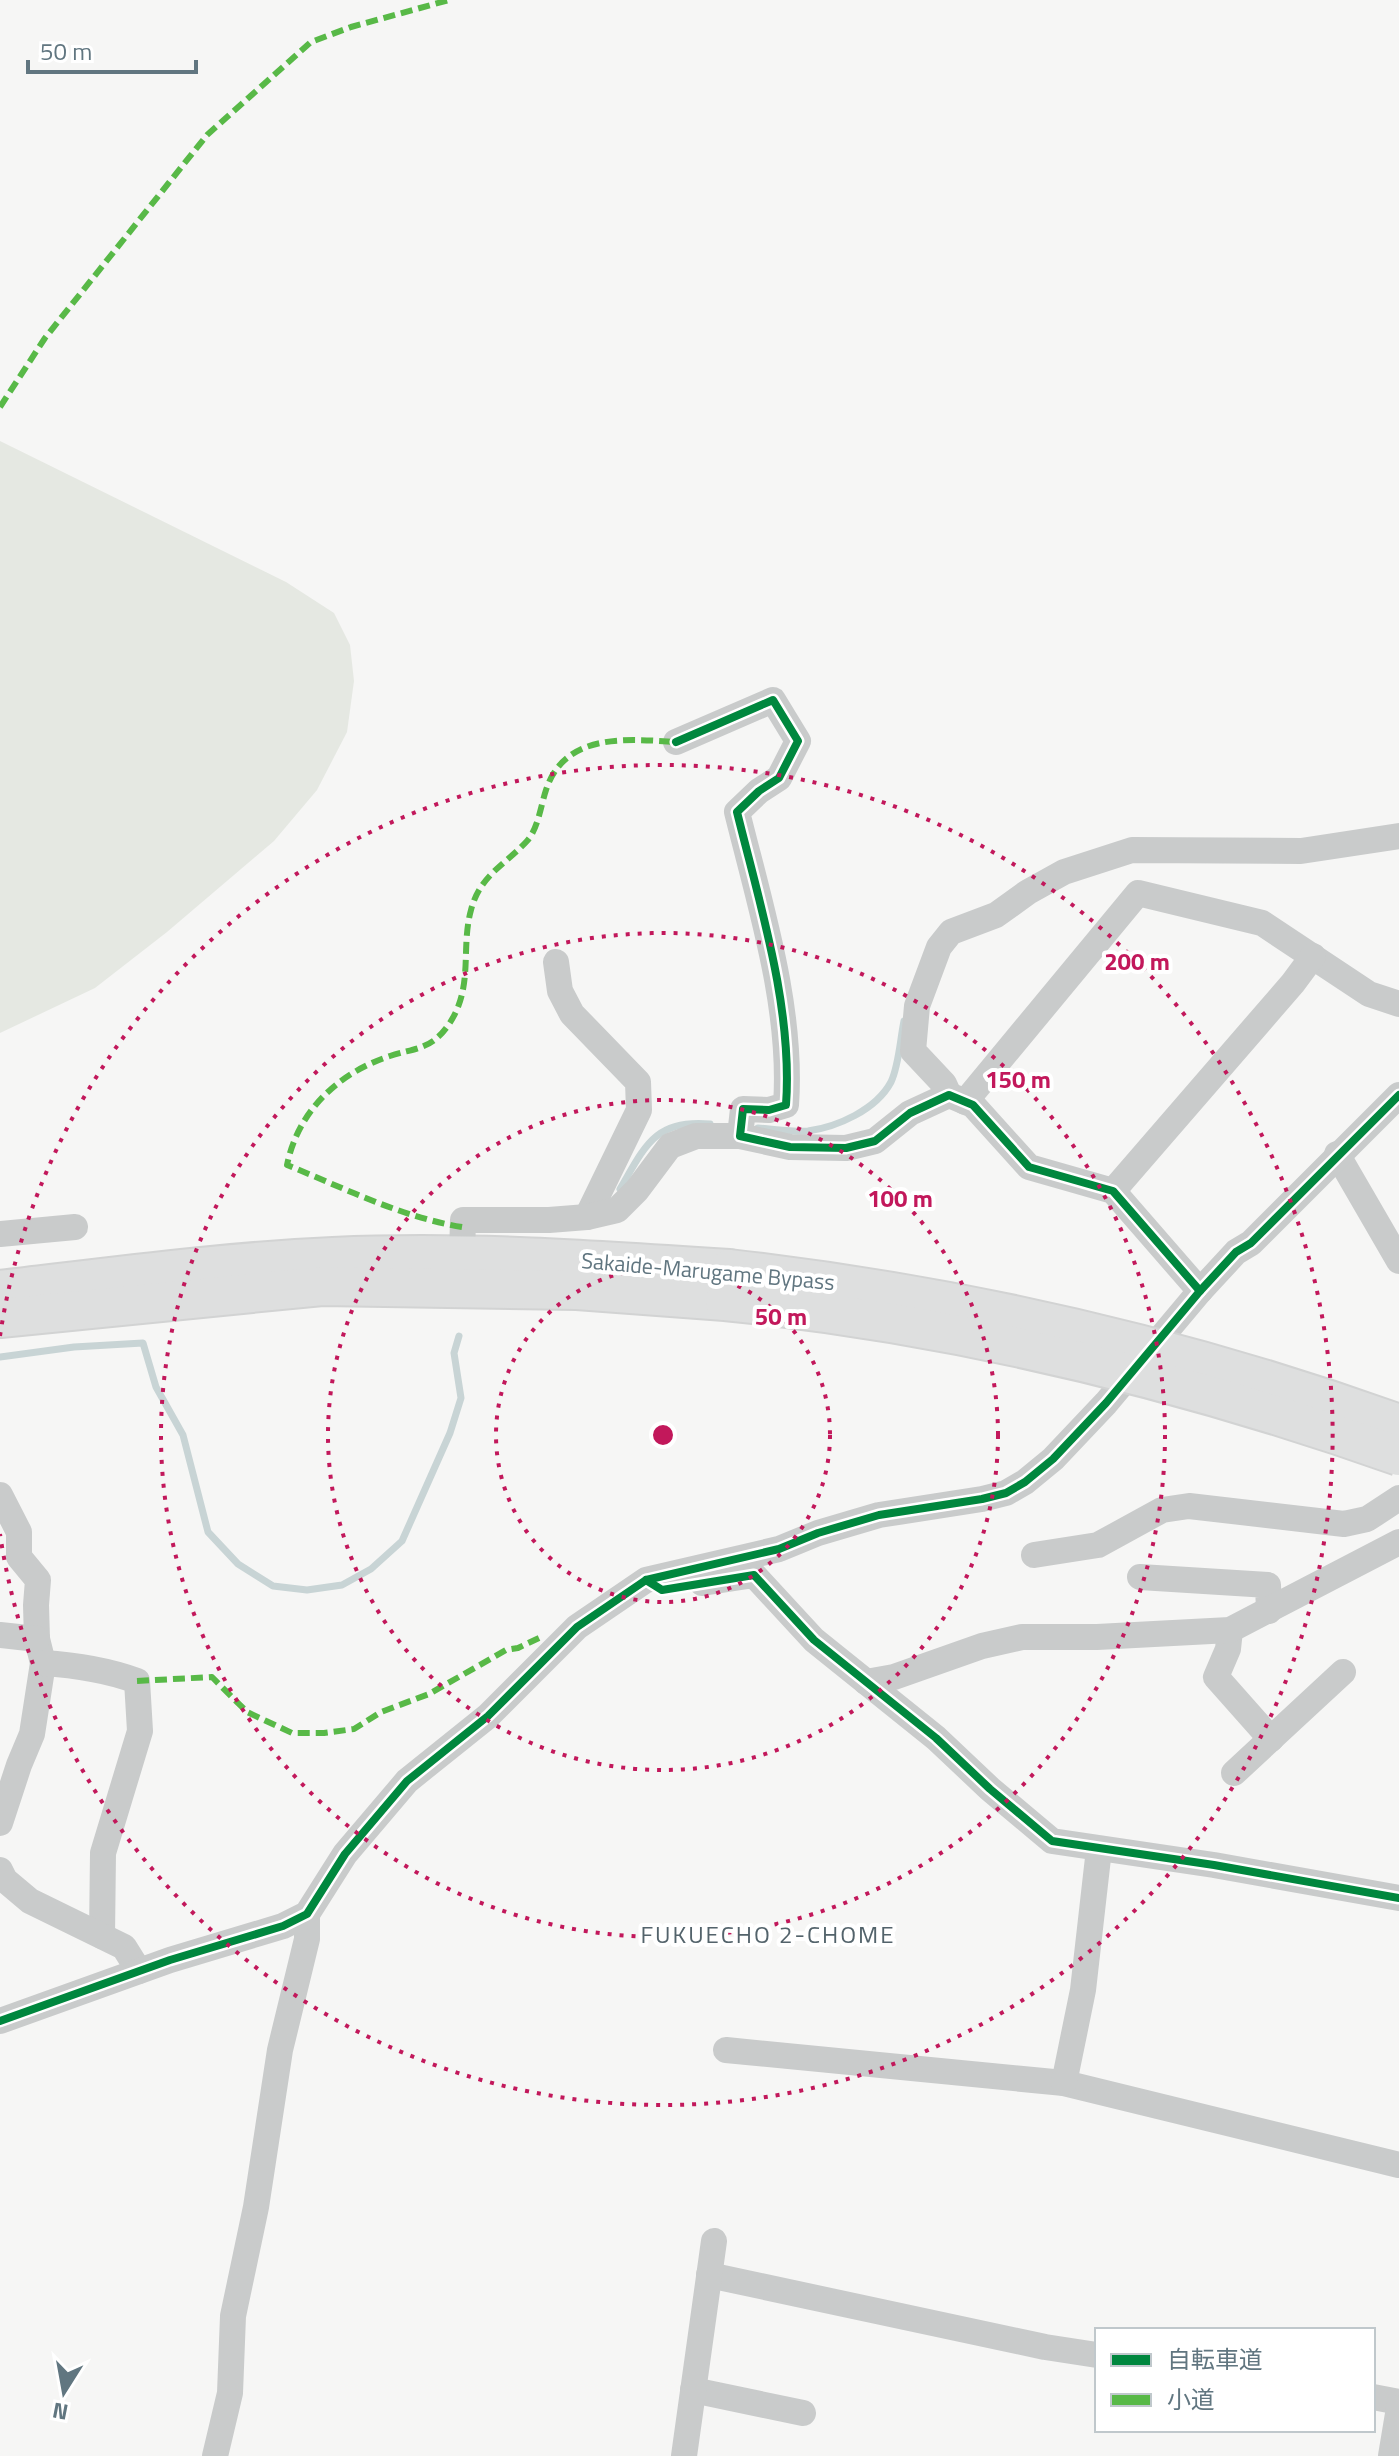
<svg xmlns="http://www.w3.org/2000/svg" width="1399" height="2456" font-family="'Titillium Web','Noto Sans JP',sans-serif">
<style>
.green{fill:#e5e8e2}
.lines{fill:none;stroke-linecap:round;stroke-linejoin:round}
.stream{stroke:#c8d4d5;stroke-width:7}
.highway-casing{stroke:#d2d3d3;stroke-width:42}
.minor{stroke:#c9cbcb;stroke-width:26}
.highway{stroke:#dedfdf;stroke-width:38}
.highway-bridge-casing{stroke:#d2d3d3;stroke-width:42;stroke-linecap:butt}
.highway-bridge{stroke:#dedfdf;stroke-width:38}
.quiet{stroke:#58b947;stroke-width:6;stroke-dasharray:12 6;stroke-linecap:butt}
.cycleway-casing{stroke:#fff;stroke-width:13}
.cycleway{stroke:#00873e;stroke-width:8}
.ring{fill:none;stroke:#c2185b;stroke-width:4;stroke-dasharray:4 8}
.labels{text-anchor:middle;stroke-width:8;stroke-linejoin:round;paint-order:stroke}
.street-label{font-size:22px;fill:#617680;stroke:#fff}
.neighbourhood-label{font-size:24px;letter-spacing:2px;fill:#53636b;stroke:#fff}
.centre{fill:#c2185b;stroke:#fff;stroke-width:4}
.ring-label{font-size:24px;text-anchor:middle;font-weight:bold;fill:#c2185b;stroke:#fff;stroke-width:8;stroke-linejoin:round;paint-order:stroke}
</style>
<rect width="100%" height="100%" fill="#f6f6f5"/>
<!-- green -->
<path class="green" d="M0,441l286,141 48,31 16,32 4,36 -7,51 -30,58 -43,51 -107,91 -72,56 -95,45z"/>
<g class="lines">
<!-- stream -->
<g class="stream">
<path d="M758,1128c16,1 34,4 50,3 29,-4 68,-21 83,-49 8,-17 9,-42 13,-61"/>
<path d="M620,1189c25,-43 35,-70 90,-65"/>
<path d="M0,1357l74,-10 69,-4 13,44 27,48 25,97 30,32 35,22 34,4 35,-5 29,-16 31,-28 48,-108 11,-35 -7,-45 5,-17"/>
</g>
<!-- highway casing -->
<g class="highway-casing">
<g id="highway">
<path d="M0,1290c111,-13 222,-28 333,-33 132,-6 264,3 396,12"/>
<path d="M0,1318l322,-32 255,4 148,11"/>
</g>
</g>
<!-- minor -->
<g class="minor">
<path d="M676,742l97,-42 25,41 -19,37 -20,13 -22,21c23,93 56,197 49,293l-17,5 -26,-1 -3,27 50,11 56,1 29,-7 35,-28 39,-18 24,10 56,62 84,24 87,100"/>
<path d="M556,962l4,29 12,23 66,68 1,28 -52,107"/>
<path d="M949,1095l-5,-11 -31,-33 4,-45 22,-59 12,-15 45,-17 32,-23 36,-20 68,-22 169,1 98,-15"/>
<path d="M965,1102l173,-209 124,30 107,71 30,10"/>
<path d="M1337,1154l62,107"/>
<path d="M1113,1191l180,-208 20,-27"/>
<path d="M0,1234l75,-7"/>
<path d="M462,1255l1,-35h86l38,-3 30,-7 20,-20 33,-44 26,-10h44"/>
<path d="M0,1495l19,37v25l19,23 -2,25 1,34 6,24 -11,71 -13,31 -19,58"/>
<path d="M1034,1555l64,-10 64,-35 27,-4 155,18 23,-5 32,-21"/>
<path d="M1140,1577l128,8 1,26"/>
<path d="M702,1583l52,-8 60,65 122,98 54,51 62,52 162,24 185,33"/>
<path d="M1230,1630l-2,19 -12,28 55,62"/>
<path d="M0,1635l37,4"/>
<path d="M43,1663c33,2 64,7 94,18l3,50 -37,122 -1,83"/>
<path d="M866,1682l28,-5 88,-31 40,-9h75l133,-7 169,-88"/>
<path d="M1234,1773l109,-101"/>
<path d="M0,1870l5,10 25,21 94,46 15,24"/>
<path d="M0,2021l170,-61 113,-34 24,-12 38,-60 62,-73 81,-65 89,-89 69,-47 133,-31 39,-16 61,-18 103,-16 24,-6 19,-11 28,-23 53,-56 94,-112 36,-39 15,-9 148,-148"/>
<path d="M726,2050l338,33 335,82"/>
<path d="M1064,2083l19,-93 16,-141"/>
<path d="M709,2275l336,72 52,8"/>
<path d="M693,2390l110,23"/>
<path d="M1373,2397l26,5"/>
<path d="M215,2456l15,-63 3,-77 23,-109 24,-157 27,-111v-25"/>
<path d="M684,2456l30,-215"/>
<path d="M1391,2456l8,-48"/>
</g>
<!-- highway -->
<use href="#highway" class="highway"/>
<!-- highway-bridge casing -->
<g class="highway-bridge-casing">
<g id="highway-bridge">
<path d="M729,1269c229,26 453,77 670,155"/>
<path d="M725,1301c230,23 456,78 674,155"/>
</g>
</g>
<!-- highway-bridge -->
<use href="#highway-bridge" class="highway-bridge"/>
<!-- quiet -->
<g class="quiet">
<path d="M0,407l45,-69 162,-203 104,-93 40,-15 98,-27"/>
<path d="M462,1227c-61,-10 -118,-39 -175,-62 11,-54 51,-92 103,-109 24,-8 40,-6 57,-29 28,-39 13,-77 24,-117 9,-35 34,-45 56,-69 11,-12 14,-36 19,-51 19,-58 81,-51 130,-48"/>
<path d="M137,1681l75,-4 35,35 45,21h32l30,-4 27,-17 48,-18 77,-44 12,-2 21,-10"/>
</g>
<!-- cycleway casing -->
<g class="cycleway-casing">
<g id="cycleway">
<path d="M676,742l97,-42 25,41 -19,37 -20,13 -22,21c23,93 56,197 49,293l-17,5 -26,-1 -3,27 50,11 56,1 29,-7 35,-28 39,-18 24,10 56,62 84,24 87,100"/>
<path d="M646,1580l16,10 92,-15 60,65 122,98 54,51 62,52 162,24 185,33"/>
<path d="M0,2021l170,-61 113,-34 24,-12 38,-60 62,-73 81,-65 89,-89 69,-47 133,-31 39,-16 61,-18 103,-16 24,-6 19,-11 28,-23 53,-56 94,-112 36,-39 15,-9 148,-148"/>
</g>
</g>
<!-- cycleway -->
<use href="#cycleway" class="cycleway"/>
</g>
<!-- distance rings -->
<g class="ring">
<circle cx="663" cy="1435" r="167"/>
<circle cx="663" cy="1435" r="335"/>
<circle cx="663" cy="1435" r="502"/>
<path d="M0 1336A670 670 0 1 1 0 1534"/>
</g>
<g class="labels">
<!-- street labels -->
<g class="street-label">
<text transform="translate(708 1271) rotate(5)" y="8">Sakaide-Marugame Bypass</text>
</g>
<!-- neighbourhood labels -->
<g class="neighbourhood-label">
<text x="768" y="1943">FUKUECHO 2-CHOME</text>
</g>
</g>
<circle cx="663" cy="1435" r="12" class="centre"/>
<g class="ring-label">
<text x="1137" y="970">200 m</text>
<text x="1018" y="1088">150 m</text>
<text x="900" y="1207">100 m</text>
<text x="781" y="1325">50 m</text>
</g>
<!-- legend -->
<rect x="1095" y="2328" width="280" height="104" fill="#ffffff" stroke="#c0c8cc" stroke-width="2"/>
<rect x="1111" y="2354" width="40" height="12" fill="#00873e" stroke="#c0c8cc" stroke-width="2"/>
<text x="1167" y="2368" font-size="24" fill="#617680">自転車道</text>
<rect x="1111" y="2394" width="40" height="12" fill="#58b947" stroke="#c0c8cc" stroke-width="2"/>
<text x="1167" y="2408" font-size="24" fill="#617680">小道</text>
<!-- north arrow -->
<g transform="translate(64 2392) rotate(191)" stroke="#ffffff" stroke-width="6" paint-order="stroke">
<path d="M0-6L14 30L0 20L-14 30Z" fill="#617680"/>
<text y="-12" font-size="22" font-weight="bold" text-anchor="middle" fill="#617680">N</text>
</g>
<!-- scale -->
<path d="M28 60v12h168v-12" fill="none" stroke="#617680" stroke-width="4"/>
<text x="40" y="60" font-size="24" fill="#617680" stroke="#ffffff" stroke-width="6" paint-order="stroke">50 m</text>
</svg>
